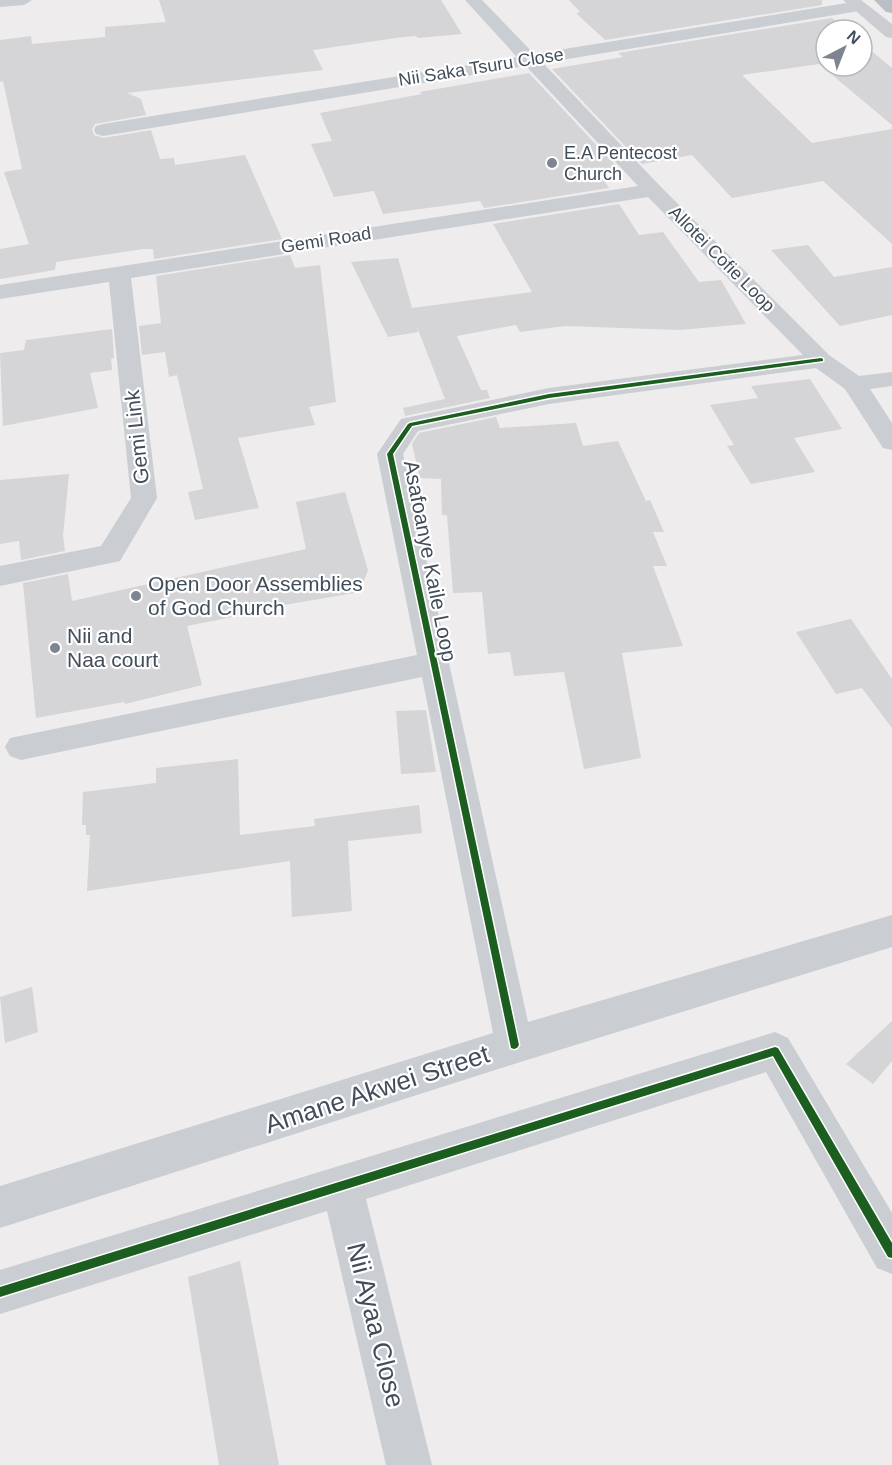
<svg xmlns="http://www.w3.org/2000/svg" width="892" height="1465" font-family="Helvetica,sans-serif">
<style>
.building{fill:#d5d4d7}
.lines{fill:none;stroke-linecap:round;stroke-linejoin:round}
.street{fill:#cacdd1;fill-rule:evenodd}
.secondary{fill:#cbcdd2;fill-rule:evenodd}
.highway{fill:#babfc5;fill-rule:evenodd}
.cycleway-casing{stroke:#fff;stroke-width:3}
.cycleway{fill:#1b5e20;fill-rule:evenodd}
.poi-dot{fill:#7e858e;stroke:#fff;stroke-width:2}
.labels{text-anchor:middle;stroke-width:4.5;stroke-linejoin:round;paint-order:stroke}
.far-street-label{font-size:18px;fill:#424d5b;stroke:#fff}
.far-poi-label{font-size:18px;fill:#424d5b;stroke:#fff;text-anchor:start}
.street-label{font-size:21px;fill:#424d5b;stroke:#fff}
.poi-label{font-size:21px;fill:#424d5b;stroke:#fff;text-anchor:start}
.near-street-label{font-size:26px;fill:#424d5b;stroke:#fff}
</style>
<rect width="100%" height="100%" fill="#eeecec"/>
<!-- building -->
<g class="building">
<path d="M159,0h282l21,34 -44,4 -2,-2 -13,1 -90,13 10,20 -196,23 14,6 5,16 -51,9 -3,5 2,6 9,3 48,-8 9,29 14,-1 1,7 70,-10 37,84 -128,20 -1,-10h-10l-87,13 -1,8 -55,9v-30l29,-5 -25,-72 18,-3 -19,-88 -3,1v-42l31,-4 1,8 73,-7v-10l61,-5z"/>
<path d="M569,0h253v5l-217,35 -29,-27 4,-1z"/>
<path d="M832,18l15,12h-21v36h36v-23l30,25v57l-73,-61 -77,11 70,68 80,-14v115l-69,-63 -91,17 -40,-43 -50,9 -90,-95 71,-12 -5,-4z"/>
<path d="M529,73l89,95 -20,4 11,16 -125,20 -4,-7 -97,13 -9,-23 -40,6 -23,-53 21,-3 -12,-28 102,-19 -2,-2z"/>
<path d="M619,204l20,31 24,-3 36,50 22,-2 25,44 -66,6 -115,-4 -45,6 -4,-7 -59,11 24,54h6l3,8 -85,18 -2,-8 42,-9 -28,-72 1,5 -30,5 -37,-75 47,-4 14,50 120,-16 -39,-68z"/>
<path d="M808,245l26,32 58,-10v48l-52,11 -69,-76z"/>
<path d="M290,255l5,13 25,-3 16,137 -27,5 6,18 -77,13 21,70 -64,12 -7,-28 15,-3 -26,-114 -8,2 -4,-25 -23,3 -3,-29 22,-3 -5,-47z"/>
<path d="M112,329l2,29 -3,1 1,11 -22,3 8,35 -95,18 -3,-73 24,-3 2,-10z"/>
<path d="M810,379l32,50 -48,9 21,34 -64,12 -24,-38 7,-1 -24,-40 48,-7 -7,-12z"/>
<path d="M496,417l4,11 76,-5 7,23 35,-5 28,60 4,-1 14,32h-11l14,34h-14l30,80 -61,7 19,105 -57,11 -20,-97 -50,4 -4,-24 -22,2 -6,-62 -29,1 -6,-78h-5l-1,-36 -21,-1 -8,-34 7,-11z"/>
<path d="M69,474l-6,62 2,15 -44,9 -2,-19 -19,3v-64z"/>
<path d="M345,492l23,78 -8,22 -82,14v2l-91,18 15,59 -77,19 -1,-2 -88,16 -13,-135 45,-9 4,27 234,-52 -10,-47z"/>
<path d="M851,619l41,60v49l-30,-40 -26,6 -40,-62z"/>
<path d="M426,710l10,62 -35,2 -5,-63z"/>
<path d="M238,759l2,76 75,-9 -1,-7 105,-14 3,28 -74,8 4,70 -60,6 -2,-56 -203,30 3,-56h-4v-10h-4l1,-33 73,-9v-15z"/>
<path d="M32,987l6,45 -33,11 -5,-46z"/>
<path d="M892,1021v40l-19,23 -27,-20z"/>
<path d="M240,1261l39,204h-60l-31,-188z"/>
</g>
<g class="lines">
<!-- street -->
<g class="street">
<path d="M0,0h32l-8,5 -24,2z"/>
<path d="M465,0h17l52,54 325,-53 8,5 -8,5 -316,52 117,123 169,169 30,21 33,-4v14l-22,3 22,34v27l-9,-2 -38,-59 -29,-21 -267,36 -131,27 -15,23 125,568 364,-107v32l-378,117 -514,164v-42l493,-153 -71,-356 -401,83 -11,-4 -5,-9 5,-9 407,-83 -40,-201 24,-35 148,-31 254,-33 -155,-158 -517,81 26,220 -37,63 -120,25v-20l101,-20 30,-48 -22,-216 -109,17v-14l638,-99 -112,-120 -423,70 -7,-2 -2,-4 2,-4 7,-2 414,-67z"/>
<path d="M775,1032l13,6 104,175v61l-15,-6 -111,-196 -400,127 66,266h-46l-59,-254 -327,103v-44z"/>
</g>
<!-- secondary -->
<path class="secondary" d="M843,0h18l31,24v14l-6,-1z"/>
<!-- highway -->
<path class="highway" d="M874,0h18v13l-6,-1z"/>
<!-- cycleway casing -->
<g class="cycleway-casing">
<g id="cycleway">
<path d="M821,358l2,1v2l-274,37 -137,28 -19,28 126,591 -2,3 -3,1 -3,-1 -124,-594 21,-30 2,-1 139,-29z"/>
<path d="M775,1047l3,1 114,195v15l-4,-1 -115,-201 -773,241v-10z"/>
</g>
</g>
<!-- cycleway -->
<use href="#cycleway" class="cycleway"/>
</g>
<!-- markers -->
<g class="poi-dot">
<circle cx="552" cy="163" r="6"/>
<circle cx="136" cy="596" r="6"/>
<circle cx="55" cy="648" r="6"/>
</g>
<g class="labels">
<!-- far-street labels -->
<g class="far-street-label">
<text transform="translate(481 67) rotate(-9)" y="6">Nii Saka Tsuru Close</text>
<text transform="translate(326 240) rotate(-9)" y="6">Gemi Road</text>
<text transform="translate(722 259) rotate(45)" y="6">Allotei Cofie Loop</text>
</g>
<!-- far-poi labels -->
<g class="far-poi-label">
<text x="564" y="159">E.A Pentecost<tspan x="564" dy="21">Church</tspan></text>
</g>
<!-- street labels -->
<g class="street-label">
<text transform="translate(137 437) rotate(-96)" y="7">Gemi Link</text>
<text transform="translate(430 561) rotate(79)" y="7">Asafoanye Kaile Loop</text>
</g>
<!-- poi labels -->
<g class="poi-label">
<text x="148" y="591">Open Door Assemblies<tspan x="148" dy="24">of God Church</tspan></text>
<text x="67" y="643">Nii and<tspan x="67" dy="24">Naa court</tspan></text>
</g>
<!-- near-street labels -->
<g class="near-street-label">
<text transform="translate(377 1089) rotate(-18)" y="9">Amane Akwei Street</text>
<text transform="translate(376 1325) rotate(76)" y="9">Nii Ayaa Close</text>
</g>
</g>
<!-- north arrow -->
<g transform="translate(844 48) rotate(42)"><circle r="28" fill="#ffffff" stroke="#b3b8bd" stroke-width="1.5"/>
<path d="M0-4.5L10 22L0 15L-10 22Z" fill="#7e858e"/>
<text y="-9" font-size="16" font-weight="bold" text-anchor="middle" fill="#424d5b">N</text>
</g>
</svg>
